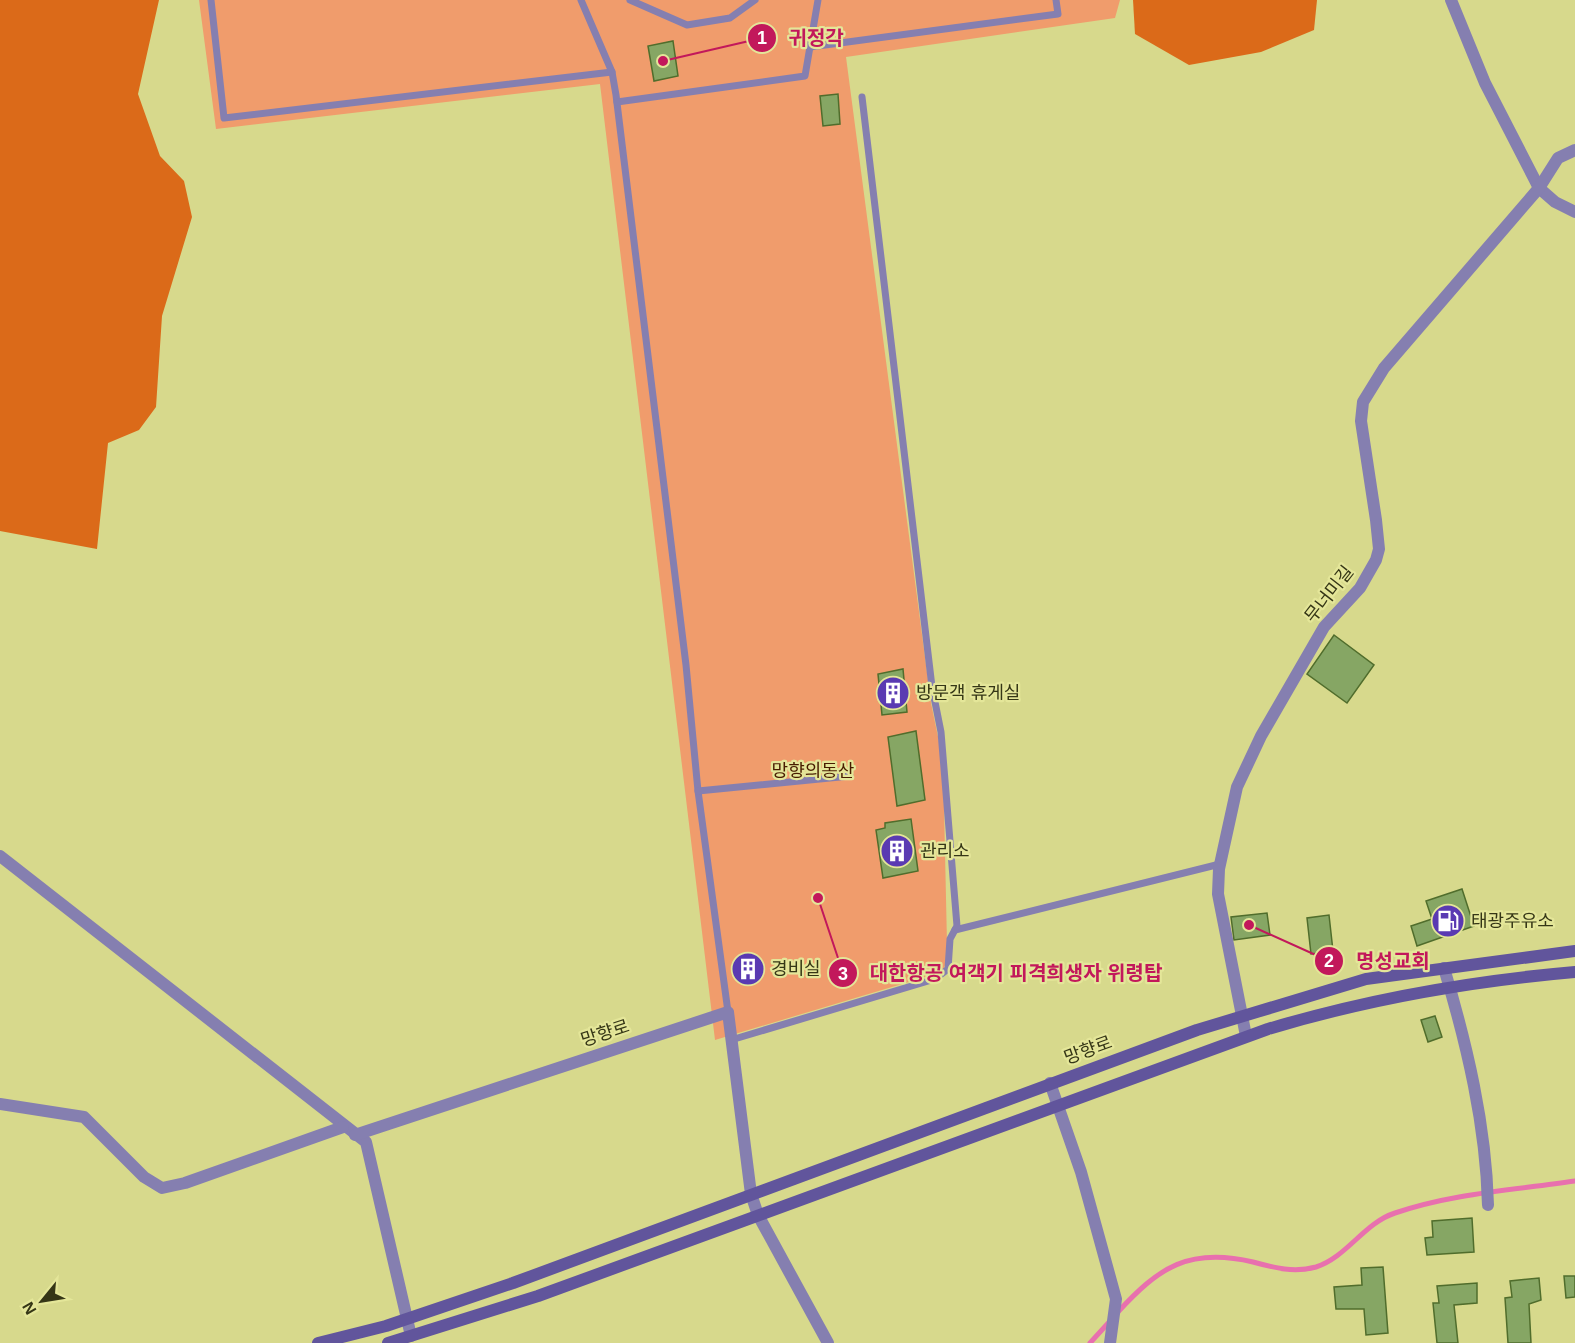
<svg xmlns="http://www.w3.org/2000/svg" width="1575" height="1343" font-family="Arial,'Noto Sans KR',sans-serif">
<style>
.green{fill:#f09c6c}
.forest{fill:#db6a19}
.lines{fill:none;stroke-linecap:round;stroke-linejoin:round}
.stream{stroke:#e870ae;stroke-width:5}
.building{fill:#86a664;stroke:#506d2c;stroke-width:1.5}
.service{stroke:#857fb0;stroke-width:7}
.minor{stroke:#857fb0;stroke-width:12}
.secondary{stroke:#61559c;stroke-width:12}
.labels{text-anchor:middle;stroke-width:4.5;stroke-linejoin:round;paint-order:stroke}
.street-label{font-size:18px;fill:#353616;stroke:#e4e699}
.poi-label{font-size:18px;fill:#353616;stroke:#e4e699;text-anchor:start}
.park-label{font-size:18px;fill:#481c00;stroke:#e4e699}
.leader{fill:none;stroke:#c2185b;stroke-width:2}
.callout-dot{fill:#c2185b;stroke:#e4e699;stroke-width:2}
.mark-label{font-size:18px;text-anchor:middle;font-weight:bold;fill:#fff}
.callout-label{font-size:20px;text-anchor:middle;font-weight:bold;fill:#c2185b;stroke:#e4e699;stroke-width:4.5;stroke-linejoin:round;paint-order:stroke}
</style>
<rect width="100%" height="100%" fill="#d7d98c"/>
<!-- green -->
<path class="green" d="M199,0h921l-5,18 -269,39 85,646 12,58 4,182 -1,20 -4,9 -227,68 -115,-956 -384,45z"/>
<!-- forest -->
<g class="forest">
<path d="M0,0h159l-21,94 22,62 24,25 8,36 -30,99 -6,91 -17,23 -31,13 -11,106 -97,-18z"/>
<path d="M1133,0h184l-3,30 -53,22 -72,13 -54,-31z"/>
</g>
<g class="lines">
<!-- stream -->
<g class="stream">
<path d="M1117,1313c42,-46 72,-66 136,-51 22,6 41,11 63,5 31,-10 48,-44 79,-54 58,-20 120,-23 180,-32"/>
<path d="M1090,1343l21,-23"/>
</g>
</g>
<!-- building -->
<g class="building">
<path d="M673,41l5,35 -24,5 -6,-35z"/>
<path d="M838,94l2,30 -17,2 -3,-30z"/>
<path d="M1334,635l40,30 -27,38 -40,-29z"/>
<path d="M903,669l4,43 -25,3 -4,-41z"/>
<path d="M916,731l9,69 -28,6 -9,-69z"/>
<path d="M911,819l7,52 -35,7 -7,-48 9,-2v-5z"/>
<path d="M1462,889l12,37 -57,20 -6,-20 21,-7 -6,-18z"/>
<path d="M1267,913l3,22 -36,5 -3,-23z"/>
<path d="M1329,915l4,36 -22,3 -4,-36z"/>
<path d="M757,964l1,8 -19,4 -1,-10z"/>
<path d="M1435,1016l7,21 -14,5 -7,-22z"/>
<path d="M1472,1218l2,34 -47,3 -2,-17 8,-1 -1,-16z"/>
<path d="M1383,1267l5,66 -22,2 -2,-26h-28l-2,-22 28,-2 -1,-17z"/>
<path d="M1564,1276h11v21l-9,1z"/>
<path d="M1539,1278l2,22 -12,4 2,39h-23l-3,-45 7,-1 -2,-16z"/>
<path d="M1477,1283v20l-23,2 4,38h-21l-4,-40h6l-2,-17z"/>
</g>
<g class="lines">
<!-- service -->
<g class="service">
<path d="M211,0l13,118 388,-46"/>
<path d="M581,0l31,72 4,23 70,570 12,126 30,221"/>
<path d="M630,0l57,25 43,-7 25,-18"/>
<path d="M810,47l248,-33 -2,-14"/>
<path d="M617,102l188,-26 13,-76"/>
<path d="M698,791l152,-15"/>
<path d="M955,930l265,-66"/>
<path d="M731,1040l204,-61 13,-10 2,-30 7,-13 -16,-194 -9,-45 -70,-590"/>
</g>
<!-- minor -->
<g class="minor">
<path d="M1451,0l34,83 54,105 16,14 20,10"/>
<path d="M0,856l366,286 45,194"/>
<path d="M1444,968c23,77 42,157 44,237"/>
<path d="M1246,1036l-28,-142 1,-25 18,-82 24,-51 63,-109 36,-39 16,-28 3,-11 -3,-29 -15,-99 2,-19 21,-34 155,-180 19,-30 17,-8"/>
<path d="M1050,1083l31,89 35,127 -6,44"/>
<path d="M0,1104l84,13 60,60 18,11 23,-5 158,-56"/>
<path d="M355,1135l373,-123 23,182 7,21 70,128"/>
</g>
<!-- secondary -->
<g class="secondary">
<path d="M318,1343l68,-17 127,-43 684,-253 169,-51 209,-28"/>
<path d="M388,1343l150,-47 730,-267c100,-30 203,-48 307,-57"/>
</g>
</g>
<!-- icons -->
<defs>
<g id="building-disc" transform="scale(1.725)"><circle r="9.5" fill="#5a3ab2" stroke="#e4e699"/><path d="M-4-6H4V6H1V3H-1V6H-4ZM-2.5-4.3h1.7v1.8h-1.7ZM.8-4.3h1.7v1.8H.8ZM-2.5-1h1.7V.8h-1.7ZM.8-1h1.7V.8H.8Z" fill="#fff"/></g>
<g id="fuel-disc" transform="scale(1.725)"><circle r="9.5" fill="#5a3ab2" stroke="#e4e699"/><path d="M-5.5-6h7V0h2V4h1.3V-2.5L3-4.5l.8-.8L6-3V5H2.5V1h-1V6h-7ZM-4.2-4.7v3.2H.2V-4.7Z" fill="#fff"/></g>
</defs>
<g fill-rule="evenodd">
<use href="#building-disc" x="893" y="693"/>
<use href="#building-disc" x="897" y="851"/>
<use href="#fuel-disc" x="1448" y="921"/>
<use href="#building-disc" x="748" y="969"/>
</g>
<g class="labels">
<!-- street labels -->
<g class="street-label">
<text transform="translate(1329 594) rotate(-52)" y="6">무너미길</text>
<text transform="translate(605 1033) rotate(-18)" y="6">망향로</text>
<text transform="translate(1088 1050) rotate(-20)" y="6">망향로</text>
</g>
<!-- poi labels -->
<g class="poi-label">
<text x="916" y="699">방문객 휴게실</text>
<text x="920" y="857">관리소</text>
<text x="1471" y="927">태광주유소</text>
<text x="771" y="975">경비실</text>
</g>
<!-- park labels -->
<g class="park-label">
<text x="813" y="777">망향의동산</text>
</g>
</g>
<!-- callouts -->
<path class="leader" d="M663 61L762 38M1249 925L1329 961M818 898L843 973"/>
<g class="callout-dot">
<circle cx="663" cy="61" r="6"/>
<circle cx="1249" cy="925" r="6"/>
<circle cx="818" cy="898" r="6"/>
<circle cx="762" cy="38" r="15"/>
<circle cx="1329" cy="961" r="15"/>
<circle cx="843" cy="973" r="15"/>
</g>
<g class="mark-label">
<text x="762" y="44">1</text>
<text x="1329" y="967">2</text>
<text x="843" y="980">3</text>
</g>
<g class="callout-label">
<text x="816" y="45">귀정각</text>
<text x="1393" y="968">명성교회</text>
<text x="1016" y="980">대한항공 여객기 피격희생자 위령탑</text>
</g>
<!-- north arrow -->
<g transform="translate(42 1301) rotate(240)" stroke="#e4e699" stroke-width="4.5" paint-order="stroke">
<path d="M0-4.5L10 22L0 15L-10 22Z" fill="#353616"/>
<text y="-9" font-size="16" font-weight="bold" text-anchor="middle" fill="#353616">N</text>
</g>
</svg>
